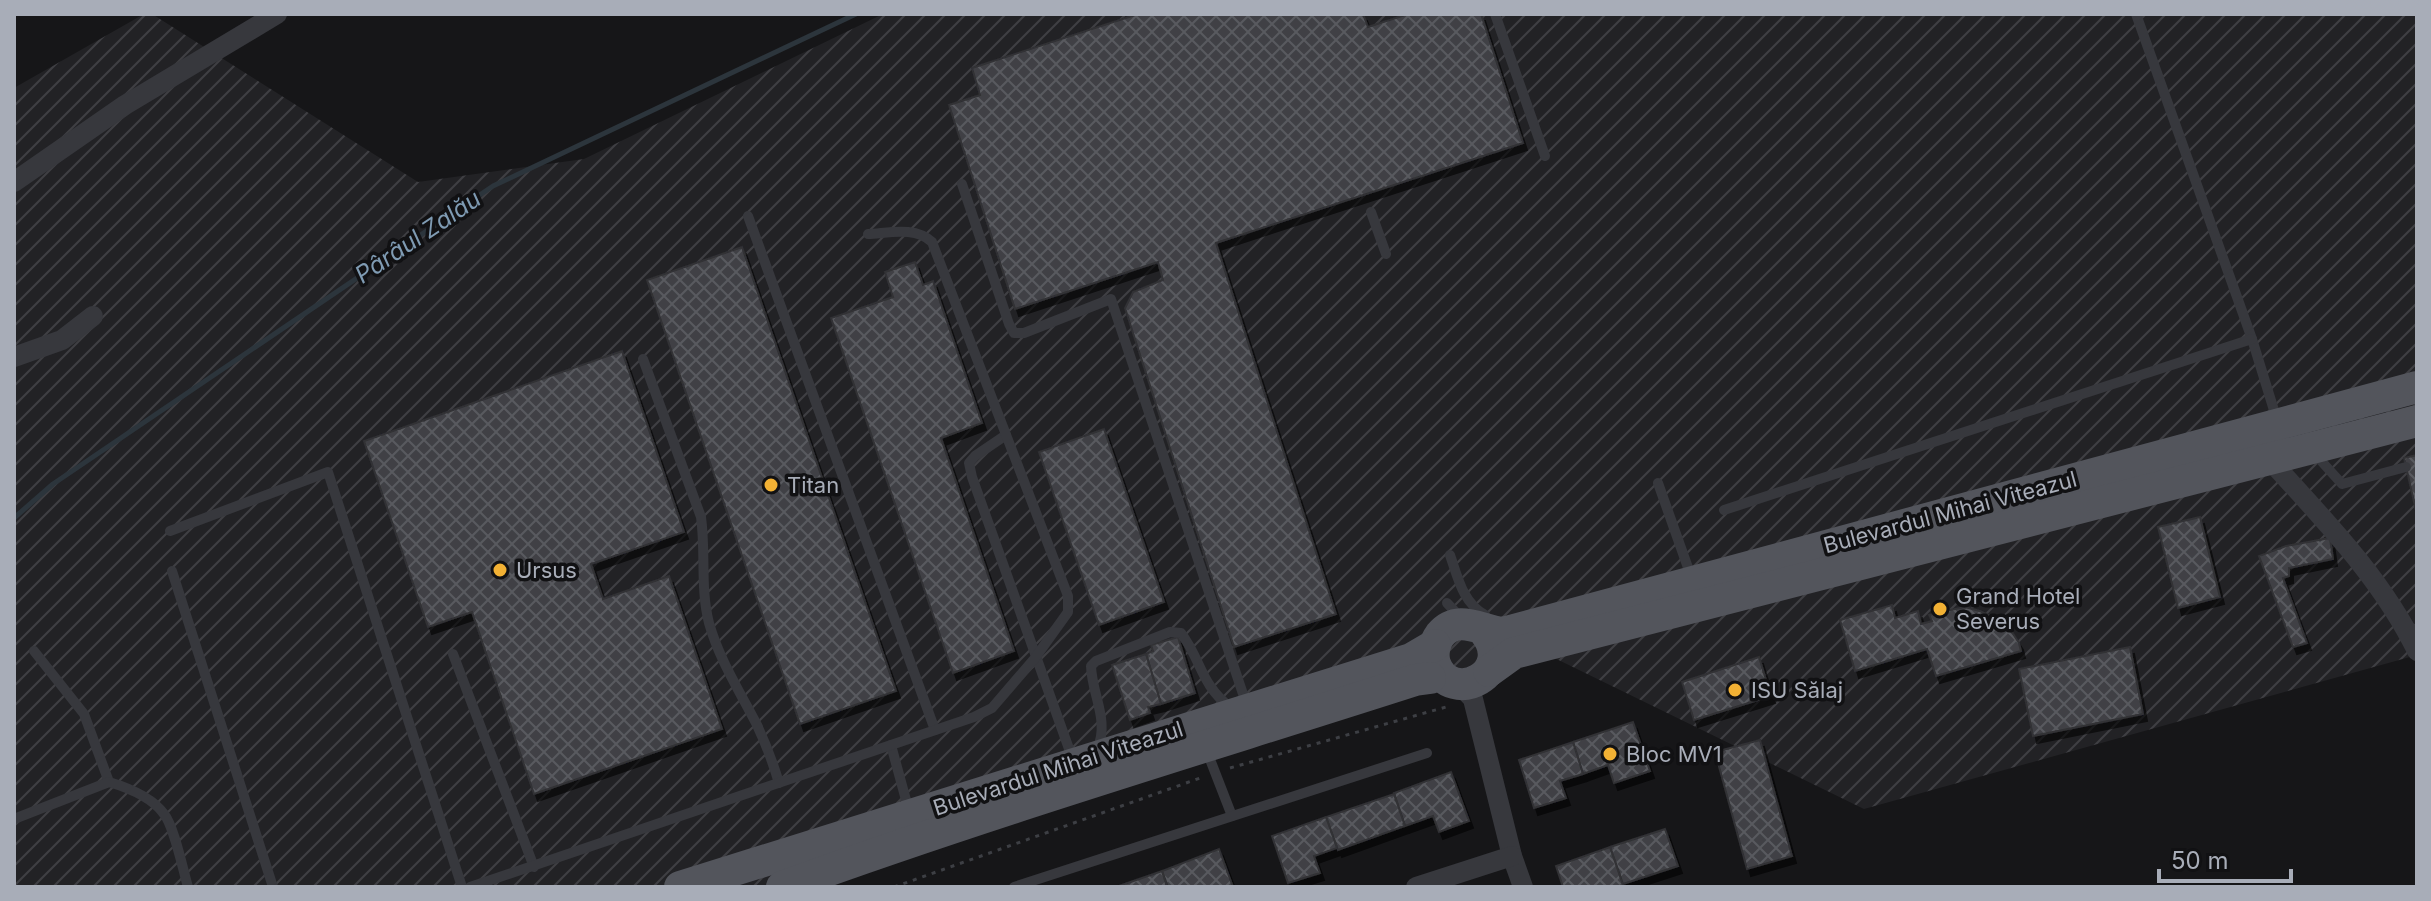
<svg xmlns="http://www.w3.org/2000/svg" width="2431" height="901" font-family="Inter,sans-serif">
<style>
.industrial{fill:url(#industrial-furrows)}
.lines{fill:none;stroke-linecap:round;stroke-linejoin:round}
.stream{stroke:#2c353c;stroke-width:5}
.building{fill:url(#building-cross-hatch);stroke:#303034;stroke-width:2;filter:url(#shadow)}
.path{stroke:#3d3f44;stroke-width:3;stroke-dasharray:4 6;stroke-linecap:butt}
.lane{stroke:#37383d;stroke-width:10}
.street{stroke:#37383d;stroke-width:20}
.primary{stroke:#53555c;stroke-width:32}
.poi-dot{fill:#f2b134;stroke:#111113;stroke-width:3}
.labels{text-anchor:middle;stroke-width:7;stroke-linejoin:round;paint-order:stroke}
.poi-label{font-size:22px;fill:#a8adb8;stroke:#111113;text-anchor:start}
.street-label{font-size:22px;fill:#a8adb8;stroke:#111113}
.water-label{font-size:24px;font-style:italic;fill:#7f9bb3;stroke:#111113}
</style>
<defs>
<pattern id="industrial-furrows" width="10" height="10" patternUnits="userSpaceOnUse" patternTransform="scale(2)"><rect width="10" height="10" fill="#222225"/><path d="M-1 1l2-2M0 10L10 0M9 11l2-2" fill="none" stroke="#3f3f43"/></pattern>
<pattern id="building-cross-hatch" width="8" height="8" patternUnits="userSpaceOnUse" patternTransform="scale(2)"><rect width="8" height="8" fill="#404145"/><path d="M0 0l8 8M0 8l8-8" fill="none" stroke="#595a5e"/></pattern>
<filter id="shadow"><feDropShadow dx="4" dy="7" stdDeviation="0" flood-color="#0009"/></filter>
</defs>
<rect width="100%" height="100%" fill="#161618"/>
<!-- industrial -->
<path class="industrial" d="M144,14h8l266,168 166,-23 299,-145h1534v641l-553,154 -328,-160 -726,238h-796v-799z"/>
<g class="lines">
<!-- stream -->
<path class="stream" d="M14,518l39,-34 440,-298 363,-172"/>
</g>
<!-- building -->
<g class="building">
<path d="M1138,14h225l5,13 40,-13h73l42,129 -307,100 120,371 -102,33 -109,-339 8,-16 30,-12 -5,-18 -143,47 -66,-204 31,-10 -8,-27z"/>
<path d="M742,247l154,444 -96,33 -153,-444z"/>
<path d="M915,262l8,23 10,-4 49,142 -41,15 73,213 -61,22 -122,-355 62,-21 -8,-25z"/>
<path d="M622,351l62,181 -93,32 12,35 66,-23 53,153 -188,65 -62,-182 -44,15 -64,-186z"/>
<path d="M1104,429l60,173 -65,23 -60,-173z"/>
<path d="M2417,455v60l-13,-57z"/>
<path d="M2200,517l20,80 -42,11 -20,-81z"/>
<path d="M2330,538l3,21 -44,9v8l-6,2 24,65 -14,4 -34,-91 27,-10z"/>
<path d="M1892,605l3,13 23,-7 3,13 11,-3 -3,-6 21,-5 15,-3 15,4 17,8 13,10 9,14 2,8 -85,25 -9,-27 -72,22 -15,-51z"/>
<path d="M1178,637l17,56 -34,11 -15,-50 7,-3 -2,-6z"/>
<path d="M2130,647l13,67 -110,22 -14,-67z"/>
<path d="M1146,654l15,50 -13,3 2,6 -20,7 -18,-55z"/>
<path d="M1759,657l12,39 -77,24 -12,-38z"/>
<path d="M1633,722l17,49 -36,12 -6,-18 -25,9 -10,-32z"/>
<path d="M1760,740l32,116 -45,13 -32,-117z"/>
<path d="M1573,742l10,32 -23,7 6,17 -32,10 -15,-48z"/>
<path d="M1451,772l18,49 -30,11 -6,-16 -28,10 -11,-33z"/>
<path d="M1394,794l11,32 -67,24 -12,-33z"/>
<path d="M1326,817l11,31 -23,8 6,17 -32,10 -16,-47z"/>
<path d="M1665,829l13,37 -55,18 -13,-37z"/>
<path d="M1610,847l13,38 -7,2h-53l-7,-21z"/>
<path d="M1219,849l14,38h-65l-6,-16z"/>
<path d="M1162,871l5,16h-51z"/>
</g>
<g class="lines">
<!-- path -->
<g class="path">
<path d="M1230,768l216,-61"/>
<path d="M894,887l309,-110"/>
</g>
<!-- lane -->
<g class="lane">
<path d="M1495,14l50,142"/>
<path d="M2136,14l116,325 25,81"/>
<path d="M962,184l47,140 5,9h10l87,-34 136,407"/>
<path d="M1371,212l15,42"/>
<path d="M748,216l187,514"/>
<path d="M643,359l58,158c5,36 -1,71 8,106 10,36 31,69 48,102 9,19 16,38 22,58"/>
<path d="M1006,435l-31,21 -6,7 3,14 101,283"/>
<path d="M2314,453l28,31 64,-17"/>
<path d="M1658,483l34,96"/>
<path d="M1724,510l528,-171"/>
<path d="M170,531l158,-59 134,415"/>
<path d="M1450,555c8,23 13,48 35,60"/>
<path d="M172,571l101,316"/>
<path d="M1447,603l15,16"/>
<path d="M34,651l50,63 25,68"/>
<path d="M453,654l81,213"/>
<path d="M891,745l18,66"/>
<path d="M1206,749l26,67"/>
<path d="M1097,750c13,-30 -5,-54 -6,-84l5,-5 74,-29 11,1c21,28 19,51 50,75"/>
<path d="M14,819l95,-37c20,6 43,15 55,32 10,12 19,56 24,73"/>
<path d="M470,887l504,-170 18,-9 43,-50 33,-46v-16l-136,-354c-17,-16 -43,-9 -64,-8"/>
<path d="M1014,887l413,-134"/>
</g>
<!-- street -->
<g class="street">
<path d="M14,182l111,-77 152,-91"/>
<path d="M14,357l48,-17 31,-24"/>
<path d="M2269,459c54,60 112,118 148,192"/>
<path d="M1459,684l14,15 39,157 11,31"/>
<path d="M1416,887l96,-31"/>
</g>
<!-- primary -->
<g class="primary">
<path d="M1483,630c37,42 -32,78 -48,34 -3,-9 -1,-21 5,-29 18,-22 41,-4 63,-2l914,-246"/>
<path d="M1489,671l25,-18 903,-232"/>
<path d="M680,887l731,-228 24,-14"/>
<path d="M782,887c209,-76 421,-139 633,-207l15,-2"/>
</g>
</g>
<!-- markers -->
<g class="poi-dot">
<circle cx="771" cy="485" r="8"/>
<circle cx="500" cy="570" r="8"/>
<circle cx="1940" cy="609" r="8"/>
<circle cx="1735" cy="690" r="8"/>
<circle cx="1610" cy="754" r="8"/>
</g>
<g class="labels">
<!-- poi labels -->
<g class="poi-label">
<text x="787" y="493">Titan</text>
<text x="516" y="578">Ursus</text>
<text x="1956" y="604">Grand Hotel<tspan x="1956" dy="25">Severus</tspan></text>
<text x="1751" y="698">ISU Sălaj</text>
<text x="1626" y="762">Bloc MV1</text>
</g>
<!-- street labels -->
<g class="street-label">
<text transform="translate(1950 512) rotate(-15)" y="8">Bulevardul Mihai Viteazul</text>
<text transform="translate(1058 768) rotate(-18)" y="8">Bulevardul Mihai Viteazul</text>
</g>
<!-- water labels -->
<g class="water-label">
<text transform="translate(418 237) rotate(-34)" y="8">Pârâul Zalău</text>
</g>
</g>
<!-- border -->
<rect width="2431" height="901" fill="none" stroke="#a8adb8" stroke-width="32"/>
<!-- scale -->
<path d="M2159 869v12h132v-12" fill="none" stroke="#a8adb8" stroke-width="4"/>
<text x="2171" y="869" font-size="24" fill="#a8adb8" stroke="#111113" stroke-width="6" paint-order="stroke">50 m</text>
</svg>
